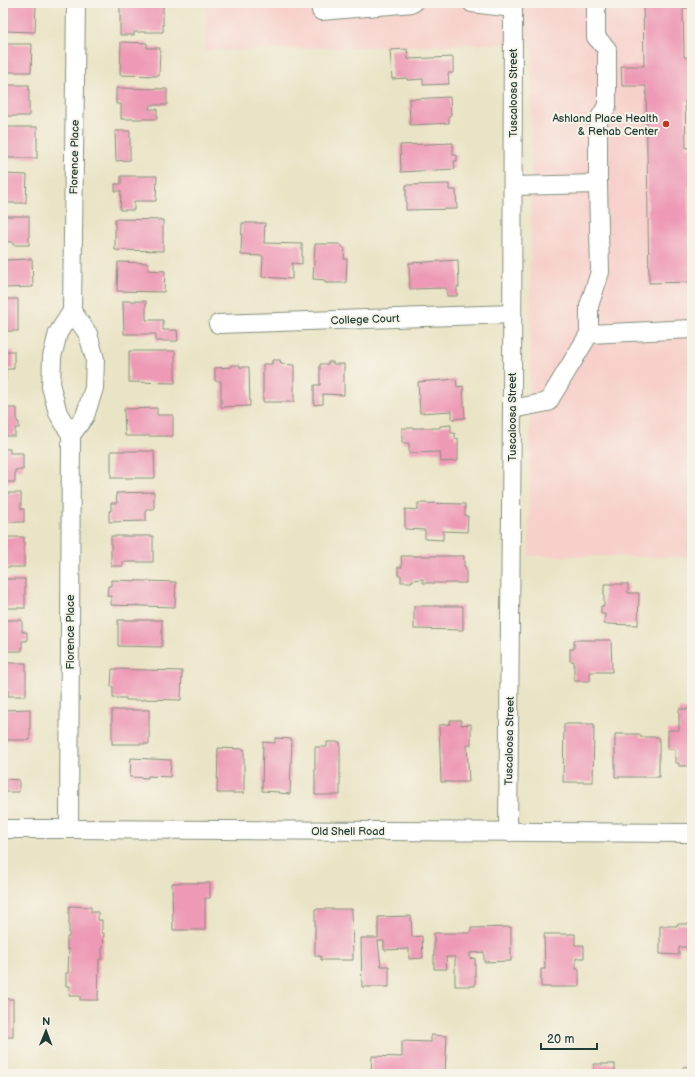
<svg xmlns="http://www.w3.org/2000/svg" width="695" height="1077" font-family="'Balsamiq Sans',sans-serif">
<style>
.built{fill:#f7d0cb}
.building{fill:#ee9ab6}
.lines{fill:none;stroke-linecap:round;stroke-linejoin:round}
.minor-casing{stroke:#84907d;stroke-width:20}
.minor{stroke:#fff;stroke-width:18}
.poi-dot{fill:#c8321e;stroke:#f7f3e8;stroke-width:1.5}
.labels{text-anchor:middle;stroke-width:4;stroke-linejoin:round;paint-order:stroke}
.street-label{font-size:11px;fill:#1f3d34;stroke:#f7f3e8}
.poi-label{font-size:11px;fill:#1f3d34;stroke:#f7f3e8;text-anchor:end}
</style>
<rect width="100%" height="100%" fill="#f7f3e8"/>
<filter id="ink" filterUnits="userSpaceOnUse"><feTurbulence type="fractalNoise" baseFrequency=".025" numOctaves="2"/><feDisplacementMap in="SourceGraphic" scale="8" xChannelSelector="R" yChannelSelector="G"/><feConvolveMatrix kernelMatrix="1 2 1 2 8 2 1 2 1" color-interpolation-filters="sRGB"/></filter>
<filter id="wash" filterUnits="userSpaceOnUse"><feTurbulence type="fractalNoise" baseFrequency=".012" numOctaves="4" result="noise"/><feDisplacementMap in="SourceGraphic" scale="16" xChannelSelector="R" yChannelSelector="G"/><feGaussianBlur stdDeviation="0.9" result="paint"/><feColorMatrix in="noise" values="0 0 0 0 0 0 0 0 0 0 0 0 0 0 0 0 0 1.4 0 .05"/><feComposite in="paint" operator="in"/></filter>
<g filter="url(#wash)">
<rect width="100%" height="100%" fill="#eae4c6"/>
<!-- built -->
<path class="built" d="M207,3h485v554l-163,-1 3,-513 -327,8z"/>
<g id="blocks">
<!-- building -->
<g class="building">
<path d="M3,3h33l-1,29 -32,-1z"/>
<path d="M643,3h49v5h-9l1,49h8v44h-7l1,47 6,-1v39h-4l1,57 3,-1v40l-43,1 -3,-197h-24l-1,-20h23z"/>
<path d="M120,4h43v28h-29v3h-14z"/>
<path d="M121,42l26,1v5h13l-1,28 -39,-1z"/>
<path d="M3,44h29l-1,28h-28z"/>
<path d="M407,49l1,10 45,-2v16h-5l1,11 -26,1v-6l-15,1h-1v-2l-15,1 -2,-29z"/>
<rect x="3" y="85" width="26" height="31"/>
<path d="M116,88l51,1v16h-17l-1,4h8v10h-36v-15h-5z"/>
<path d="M450,97l1,18 -2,1v7l-39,2 -1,-26z"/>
<rect x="3" y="127" width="34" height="31"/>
<path d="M115,131h15v29l-14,1z"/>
<path d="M453,143v12h4v6h-3l1,8 -54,3 -1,-27z"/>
<path d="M3,174l24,1 -1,28h-23z"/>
<path d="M121,176h36l-1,25h-22v9h-14l1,-19h-6v-7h6z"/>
<path d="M449,184v6h7l1,19 -51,1v-25z"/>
<path d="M3,216h26v29h-16v-3h-10z"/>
<path d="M115,219l48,1v31l-48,-1z"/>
<path d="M242,223h23l-1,20 38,1v20l-10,-1v16l-30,-2 1,-21 -22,-1z"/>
<path d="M315,244h24l6,5 -1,10h3l-1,24h-21v-3l-12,-1z"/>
<path d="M32,259l1,28 -30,1v-28z"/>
<path d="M458,260l1,27 -2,-1v10h-10l-1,-8 -36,1 -1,-26z"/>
<path d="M118,262l30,1v7l17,1 -1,21 -47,-1z"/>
<rect x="3" y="299" width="15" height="32"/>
<path d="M123,301h23v19h17v10h14l1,11h-22v-7h-32z"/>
<path d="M3,351h11v18h-8v12h-3z"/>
<path d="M129,351h46v32l-46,-1z"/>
<path d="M272,360h8l1,4 13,1v37h-31v-38h9z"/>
<path d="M328,362h5v2h11v31l-21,-1v10l-9,1v-20h6v-21h8z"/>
<path d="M232,365h8v2h9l1,39 -29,1v-26h-6v-13l17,-1z"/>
<path d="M456,379l1,8 6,-1 2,32 -13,1v-8l-32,2 -2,-31z"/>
<path d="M3,408h14v14h2v6h-4v8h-12z"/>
<path d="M157,408v7h16v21h-48l-1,-27z"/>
<path d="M451,425v8h4v6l3,-1v23l-17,1 -1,-10 -31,1v-10h-7v-15h37l1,-1v-1z"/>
<path d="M3,449h7v4h13v17h-8v12h-12z"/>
<path d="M111,451h43l1,27h-44z"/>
<path d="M154,492v17h-8v12l-37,1v-11h2v-8h6l-1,-10z"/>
<path d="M3,493h18v16h3v13h-21z"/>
<path d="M418,503l47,1v12h3l-1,16 -24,-1v9l-18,-1v-9l-20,-1v-20l13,1z"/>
<path d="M111,536h42v26h-30v4h-12z"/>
<rect x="3" y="537" width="21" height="30"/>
<path d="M401,556h63v11h2v16h-43v-4l-11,1v2h-11v-7h-3v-8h4z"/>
<rect x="3" y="579" width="22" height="29"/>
<path d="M111,580l65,2 -1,25 -64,-2v-9h-4l1,-10h3z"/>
<path d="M604,584h24v9h11l-1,32 -34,-1 1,-10h-4v-8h3z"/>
<path d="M414,606h49v24l-49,-1z"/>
<path d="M3,620h19v12h5v9h-5v10h-19z"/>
<path d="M118,620h44v27l-44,-1z"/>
<path d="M574,640h37l1,32h-22v9h-16v-20h-4v-12h4z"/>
<path d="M3,663h23v33h-18v-7h-5z"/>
<path d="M112,669l70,2 -1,29 -38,-1v1h-17v-2h-13v-11l-2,-1z"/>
<path d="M30,709v31h-27v-30z"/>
<path d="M679,709h13v57h-13v-3h-4v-14h-7v-19h11z"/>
<rect x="112" y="710" width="37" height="34"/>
<path d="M450,720h11v5l10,-1v21h-4l2,37h-28l-2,-57 11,-1z"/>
<path d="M564,724h30l-1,58h-30z"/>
<path d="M615,734h25v3h19v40h-44z"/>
<path d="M275,738l17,1 -2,55 -11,-1v-1l-17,-1 1,-49 12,1z"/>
<path d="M327,742h13v53h-25v-48h12z"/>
<path d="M218,748l26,1v44h-27z"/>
<path d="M131,758l40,2 -1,17 -22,-1v2l-18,-1z"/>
<path d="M3,779l16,1v12h-16z"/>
<path d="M172,883h38v15h-5v32h-32z"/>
<path d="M69,906l22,1v5h7v8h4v13h2l-1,15h-1v11h-3l-1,41h-18v-4h-11l1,-10h-4v-13h2l1,-24h-2v-12h2z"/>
<path d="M315,909h37l1,51h-32v-4h-6z"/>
<path d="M411,916l1,21 10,-1 1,22 -14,1v-10l-25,1v-9h-6l3,25h8v21h-27l-1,-49h17v-21z"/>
<path d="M677,924h15v23h-13v8l-19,-1v-28h17z"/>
<path d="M511,927v34l-27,1v-10l-14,1v6l5,-1v28h-20v-29h-9l1,12h-13v-36h36l1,-5z"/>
<path d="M544,934h31v11h9v13h-8v11h3v18h-38v-18h4z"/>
<rect x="3" y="999" width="10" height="38"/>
<path d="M431,1035l16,1 -2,38h-74l1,-18 30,1v-16l29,1z"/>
<rect x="594" y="1064" width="21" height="10"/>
<path d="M692,1066v8h-9v-7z"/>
</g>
</g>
</g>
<g filter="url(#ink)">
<use href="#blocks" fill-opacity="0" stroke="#84907d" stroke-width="1"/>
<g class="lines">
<!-- minor casing -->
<g class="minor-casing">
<g id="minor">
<path d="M321,3v8l92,-8"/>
<path d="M472,3l41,5"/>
<path d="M513,186l85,-2v-63l9,-15v-57l-11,-12v-34"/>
<path d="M218,324l294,-10"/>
<path d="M589,334v-28l11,-34 -2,-88"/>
<path d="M512,409l36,-7 41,-68 103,-5"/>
<path d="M71,435l14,-19 9,-28 1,-29 -7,-25 -16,-23"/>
<path d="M3,829h66l623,4"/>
<path d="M69,829l2,-394 -13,-22 -7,-26 1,-30 6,-24 14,-22 4,-308"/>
<path d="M508,832l4,-423 1,-406"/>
</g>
</g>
<!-- minor -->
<use href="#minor" class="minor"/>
</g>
</g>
<!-- markers -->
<circle class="poi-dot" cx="666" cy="124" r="4"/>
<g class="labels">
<!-- street labels -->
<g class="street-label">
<text transform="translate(513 93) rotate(-90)" y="4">Tuscaloosa Street</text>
<text transform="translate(74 157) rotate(-89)" y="4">Florence Place</text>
<text transform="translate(365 319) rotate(-2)" y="4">College Court</text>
<text transform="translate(512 417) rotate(-90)" y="4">Tuscaloosa Street</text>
<text transform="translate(70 632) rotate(-90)" y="4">Florence Place</text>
<text transform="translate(509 741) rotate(-89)" y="4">Tuscaloosa Street</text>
<text x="348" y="835">Old Shell Road</text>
</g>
<!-- poi labels -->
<g class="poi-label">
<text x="658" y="122">Ashland Place Health<tspan x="658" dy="13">&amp; Rehab Center</tspan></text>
</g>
</g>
<!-- margin -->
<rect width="695" height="1077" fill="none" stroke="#f7f3e8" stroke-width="16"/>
<!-- north arrow -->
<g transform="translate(46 1031) rotate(1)" stroke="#f7f3e8" stroke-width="3" paint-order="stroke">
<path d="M0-3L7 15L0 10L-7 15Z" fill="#1f3d34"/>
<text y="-6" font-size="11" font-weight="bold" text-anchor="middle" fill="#1f3d34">N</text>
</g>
<!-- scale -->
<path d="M541 1043v6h56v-6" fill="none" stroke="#1f3d34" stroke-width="2"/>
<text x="547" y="1043" font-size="12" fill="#1f3d34" stroke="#f7f3e8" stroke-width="3" paint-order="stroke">20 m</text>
</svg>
